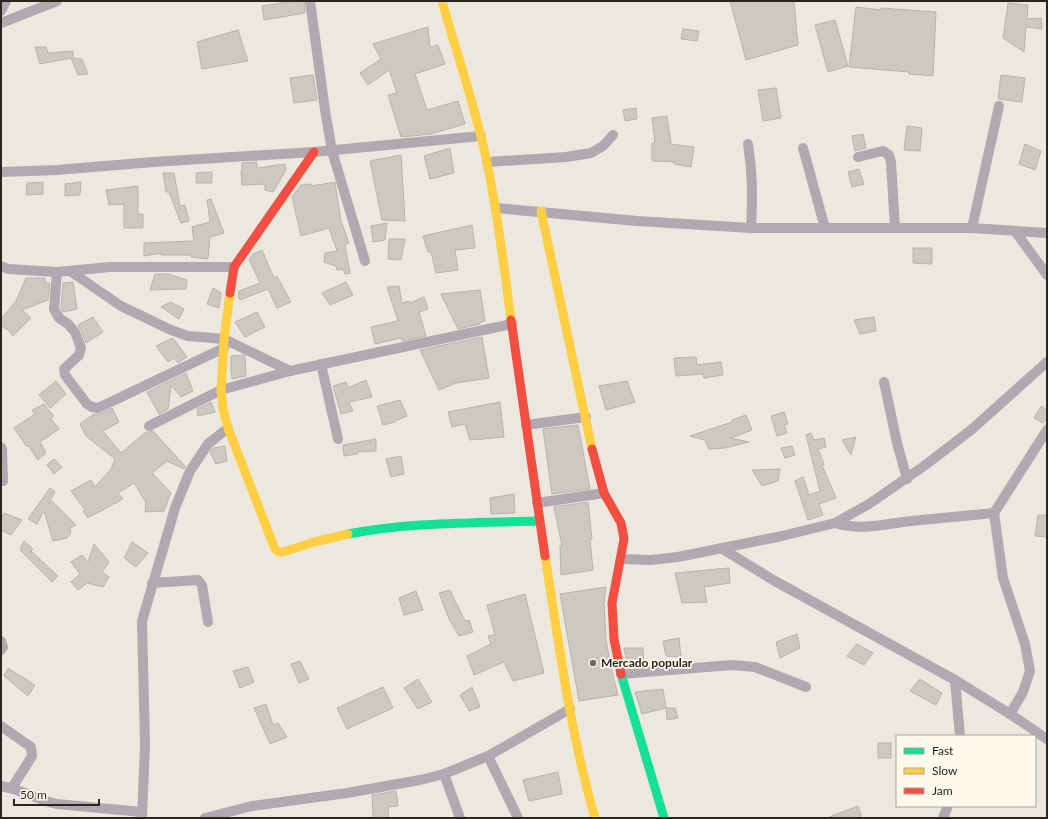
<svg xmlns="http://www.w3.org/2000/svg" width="1048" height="819" font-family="Lato,sans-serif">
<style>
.building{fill:#cec8c3;stroke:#b9b2ad}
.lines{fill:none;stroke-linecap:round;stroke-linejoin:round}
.street{stroke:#b2a8b1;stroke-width:10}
.fast{stroke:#16e098;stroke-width:9}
.slow{stroke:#ffcf43;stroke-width:9}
.jam{stroke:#f24e42;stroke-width:9}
.poi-dot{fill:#6e6a62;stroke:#fef8ed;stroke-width:1.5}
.labels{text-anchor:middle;stroke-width:3.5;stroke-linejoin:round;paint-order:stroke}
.poi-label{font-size:12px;font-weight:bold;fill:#29261f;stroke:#fef8ed;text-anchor:start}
</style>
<rect width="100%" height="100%" fill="#ede8dd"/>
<!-- building -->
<g class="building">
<path d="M294,1h10l1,12 -41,7 -2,-14z"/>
<path d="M730,1h64l4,44 -52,15z"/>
<path d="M1008,3l20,2 -1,14 14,-1 1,11 -16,-2 -2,25 -21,-14z"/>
<path d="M856,7l25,3v-2l55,4 -3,64 -24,-2v-2l-60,-5z"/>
<path d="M835,20l13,46 -20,6 -13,-47z"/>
<path d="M428,27l2,20 8,-2 7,19 -30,10 12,36 31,-9 7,23 -34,10 -30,3 -13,-42 9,-2 -8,-23 -21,15 -8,-12 21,-14 -8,-15z"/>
<path d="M683,29l16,2 -2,10 -16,-2z"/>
<path d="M238,30l10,31 -46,8 -5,-27z"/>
<path d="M35,47h11l2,6 25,-2v7l9,1 6,15 -10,1 -7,-17 -31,6z"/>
<path d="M313,75l4,25 -23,3 -4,-25z"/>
<path d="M1001,75l24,3 -3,24 -24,-3z"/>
<path d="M776,88l5,30 -18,3 -5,-31z"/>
<path d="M636,108l1,11 -12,2 -2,-11z"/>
<path d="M667,116l4,28 23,3 -3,20 -17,-3 1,-2 -23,-1v-18h3l-3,-25z"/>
<path d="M907,126l15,2 -2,23 -16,-1z"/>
<path d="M863,134l3,14 -11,3 -3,-15z"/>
<path d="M1025,144l16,7 -6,19 -16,-6z"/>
<path d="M450,148l4,25 -24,6 -6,-23z"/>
<path d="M401,155l4,66 -23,-1 -12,-59z"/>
<path d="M257,162v6l28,-4 1,6 -13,22 -8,-2v-6l-23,1 -1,-14h1v-8z"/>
<path d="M859,169l5,15 -12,3 -4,-15z"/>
<path d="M212,172v11h-16v-10z"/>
<path d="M163,173h11l6,33 5,-1 4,16 -8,2 -12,-31h-3z"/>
<path d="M43,182v12l-17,1 1,-12z"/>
<path d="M81,182l-1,13 -15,1v-12z"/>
<path d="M335,182l6,39 8,22 -4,2 5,28 -5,1 -2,-5 -6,1 -1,-4 -12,-4 1,-9 12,-2 -8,-23 -28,8 -9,-39 9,-12 10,-1 1,2z"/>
<path d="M138,186v28h5v14h-19v-24l-15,1 -3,-15z"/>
<path d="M211,199l13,34 -14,4 -2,22 -17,-2v-2h-30l1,-2 -18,3v-13l50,-2 -2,-14 18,-5 -3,-22z"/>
<path d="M387,223l-2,17 -12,2 -2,-16z"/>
<path d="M472,225l3,23 -20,2 3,20 -22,3 -5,-21h-3l-5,-16z"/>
<path d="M389,239h16l-4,21 -13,-1z"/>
<path d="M913,248h19v16l-19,-1z"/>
<path d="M262,250l12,28 3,-2 14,26 -14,6 -9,-19 -28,11 -2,-3 1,-6 21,-8 -11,-24 4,-5z"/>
<path d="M155,274h13l19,6 -1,9 -36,1z"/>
<path d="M26,278h19v5h5l-2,17 -26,10 9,8 -18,18 -5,-6 -7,-4v-7l15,-18z"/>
<path d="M73,282l4,27 -14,3 -2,-4 2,-25z"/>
<path d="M346,282l7,13 -23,10 -8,-12z"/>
<path d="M399,286l3,17 7,-2 1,2 14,-6 4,12 -9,3 7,24 -24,5 -1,-3 -26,6 -4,-17 27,-6 -11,-34z"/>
<path d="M213,288l8,5 -2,15 -12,-4z"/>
<path d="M480,290l5,31 -5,1v2l-22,5 -17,-35z"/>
<path d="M171,302l13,7 -5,10 -18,-12z"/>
<path d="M257,312l8,15 -20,10 -10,-15z"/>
<path d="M93,317l10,15 -17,11 -5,-13 -3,-5z"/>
<path d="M874,317l2,14 -16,3 -6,-14z"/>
<path d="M482,337l7,41 -33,5 -17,7 -19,-40z"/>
<path d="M173,338l14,19 -9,6 -4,-5 -6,4 -12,-16z"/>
<path d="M243,355l2,1 1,20 -14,3 -1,-8v-15z"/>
<path d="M696,357l1,8 24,-3 2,13 -19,3 -1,-4 -27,2 -2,-18z"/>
<path d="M186,373l7,18 -12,6 -10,-12 -3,24 -9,5 -12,-22z"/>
<path d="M366,380l6,17 -23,5 4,9 -12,3 -8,-28 13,-4 2,6z"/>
<path d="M56,381l10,13 -16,14 -11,-13z"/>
<path d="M627,381l8,21 -29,8 -7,-24z"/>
<path d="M400,400l7,16 -12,5v1l-12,3 -6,-19z"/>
<path d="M211,402l4,10 -17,4 -1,-7z"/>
<path d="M500,402l4,35 -34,3 -5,-16 -13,3 -4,-15z"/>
<path d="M44,404l10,12 -3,3 8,10 -19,13 6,11 -8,7 -10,-15 -1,2 -13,-19 21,-14 -3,-4z"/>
<path d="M1041,406l6,4v8l-4,5 -9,-5z"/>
<path d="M112,408l7,14 -16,9 18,22 25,-21h3l4,-1 32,35 -1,3 -17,-8 -15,12 19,20 -7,18 -19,1 1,-12 -1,1 -11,-18 -16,10 5,6 -35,19 -5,-7 2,-1 -14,-19 20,-11 4,7 16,-18 4,-10 -29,-23 -6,-12 14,-10h6z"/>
<path d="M784,412l4,12 -4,1 3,8 -10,3 -6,-20z"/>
<path d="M746,415l6,15 -21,8 18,4 -24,6 -16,1 -4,-9 -15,-4 42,-14v-2z"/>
<path d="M578,425l12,64 -38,5 -9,-65z"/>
<path d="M811,433l3,7 10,-2 2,9 -8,2 6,15 -2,1 14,33 -17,6 4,11 -15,5 -13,-39 8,-4 6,18 11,-4 -14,-56z"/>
<path d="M856,437l-5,18 -9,-15z"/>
<path d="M376,439v12l-19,1 1,2 -14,2 -1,-11z"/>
<path d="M225,446l2,15 -11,3 -6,-12 3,-4z"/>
<path d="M792,446l3,9 -10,3 -4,-10z"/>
<path d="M401,456l3,18 -13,3 -5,-18z"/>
<path d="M54,459l8,8 -8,7 -7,-9z"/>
<path d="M780,469l-2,12 -16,5 -10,-16z"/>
<path d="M50,488l5,4 -7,12 4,-3 24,24 -6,3 1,5 -4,5 -14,3 -9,-30 -7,13 -9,-5z"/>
<path d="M514,494l1,19 -24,1 -1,-16z"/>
<path d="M588,502l4,37h-2l3,31 -32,5 -1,-29h2l-8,-39z"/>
<path d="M4,513l18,7 -11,15 -10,-5v-11z"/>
<path d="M1038,515h9v22l-12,-1z"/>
<path d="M24,541l9,8 -2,2 27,25 -6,6 -32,-32z"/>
<path d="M132,542l16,11 -12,14 -12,-9z"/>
<path d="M94,544l15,18 -7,10 7,5 -6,10 -16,-4 -9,7 -7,-8 9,-8 -9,-12 11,-7 6,7z"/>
<path d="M729,568l1,15 -26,4 3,15 -25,1 -7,-30z"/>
<path d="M606,587l-2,16 2,37 7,36 5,19 -39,6 -19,-107z"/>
<path d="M450,590l15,31 4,-1 4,12 -14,4 -10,-17 -10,-26z"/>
<path d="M416,591l7,19 -19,5 -5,-17z"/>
<path d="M525,594l19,79 -31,8 -9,-19 -30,13 -7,-19 24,-12 -3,-8 7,-1 -8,-30z"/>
<path d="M797,634l3,14 -20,10 -4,-16z"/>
<path d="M679,638l2,19 -15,-1 -3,-15z"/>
<path d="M857,644l16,9 -9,12 -17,-9z"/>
<path d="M624,648h19l1,18 -16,1z"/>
<path d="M300,661l9,18 -10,4 -8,-19z"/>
<path d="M248,667l6,15 -14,6 -7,-17z"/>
<path d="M8,668l27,17 -7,11 -24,-20z"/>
<path d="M418,679l14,23 -14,7 -14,-21z"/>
<path d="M920,679l22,14 -6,12 -26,-14z"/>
<path d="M383,687l10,21 -46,21 -10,-21z"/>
<path d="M472,687l8,20 -11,4 -9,-16z"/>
<path d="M663,689l3,19 -24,6 -7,-22z"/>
<path d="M266,704l7,21 5,-2 9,14 -17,7 -16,-36z"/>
<path d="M666,708h9l3,10 -11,2z"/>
<rect x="878" y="743" width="13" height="15"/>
<path d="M558,772l4,22 -33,7 -6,-21z"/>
<path d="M396,791l2,15 -10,1 1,11h-16l-1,-23z"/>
<path d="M858,806l4,12h-33v-1z"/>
</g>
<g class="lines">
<!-- street -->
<g class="street">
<path d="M310,1l15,109 7,41 33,110"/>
<path d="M1,11l5,-10"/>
<path d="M1,23l56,-22"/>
<path d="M748,144c5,30 5,54 3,84"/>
<path d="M803,148l22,80"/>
<path d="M858,157l25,-6 6,4 2,7 4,66"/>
<path d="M487,162l79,-5 25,-4 12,-7 10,-11"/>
<path d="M1,172l56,-2 96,-8 161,-10 167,-16"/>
<path d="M496,208l141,13 114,7h221l75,5"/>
<path d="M972,228l27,-122"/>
<path d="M1015,231l32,44"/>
<path d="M1,266l7,3 49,3 53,-5h124"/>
<path d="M70,271l51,35 50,24 17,6 36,3 66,32"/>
<path d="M57,272l-3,37 5,9 9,6 7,8 6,16 -2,7 -15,14 1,6 22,29 5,3 6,1 126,-60"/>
<path d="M321,364l17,75"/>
<path d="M884,382l13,61 10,36"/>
<path d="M526,425l60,-8"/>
<path d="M149,426l72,-36 69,-19 222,-47"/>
<path d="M1,447l1,2 1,32"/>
<path d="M537,503l67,-10"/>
<path d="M835,523c27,8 49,1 76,-2 28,-3 55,-5 83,-8"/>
<path d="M721,548l52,32 182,100 55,34 37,25"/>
<path d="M621,559l30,1 27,-3 104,-21 53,-13 34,-19 55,-38 47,-36 76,-68"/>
<path d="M152,583l46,-3 4,5 6,37"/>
<path d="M1,641l2,6 -2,3"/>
<path d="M621,674l111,-9 23,2 51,20"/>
<path d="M955,680l5,56"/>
<path d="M1010,714l13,-22 7,-21 -5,-27 -22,-66 -9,-65 53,-83"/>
<path d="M1,726l30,21 1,9 -20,32"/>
<path d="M488,756l30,62"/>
<path d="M444,774l16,44"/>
<path d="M1,786c19,3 37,14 56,18l85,8"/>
<path d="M142,818l3,-74 -3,-123 33,-113 15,-37 18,-27 20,-16"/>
<path d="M205,818l47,-12 95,-13 73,-13 24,-6 44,-18 82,-47"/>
<path d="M943,818l5,-12"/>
</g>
<!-- fast -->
<g class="fast">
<path d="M348,534c62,-12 127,-11 191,-13"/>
<path d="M621,674l43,144"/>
</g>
<!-- slow -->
<g class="slow">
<path d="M442,1c15,54 34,107 45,162 11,52 17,104 24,157"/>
<path d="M541,211l51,238"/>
<path d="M230,293l-6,46 -3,51 2,19 5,19 47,121 4,3h4l31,-10 34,-8"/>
<path d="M545,556c14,88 25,176 50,262"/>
</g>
<!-- jam -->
<g class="jam">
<path d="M230,293l4,-26 80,-115"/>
<path d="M511,320l34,236"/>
<path d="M592,449l12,44 17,30 3,16 -12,64 2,36 7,35"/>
</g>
</g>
<!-- markers -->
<circle class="poi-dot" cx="593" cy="663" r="4"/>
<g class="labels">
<!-- poi labels -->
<g class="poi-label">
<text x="601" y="667">Mercado popular</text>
</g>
</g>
<!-- border -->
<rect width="1048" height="819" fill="none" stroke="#29261f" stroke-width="4"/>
<!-- legend -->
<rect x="896" y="735" width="140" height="72" fill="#fef8ed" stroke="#a9a49b"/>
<rect x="904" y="748" width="20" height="6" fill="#16e098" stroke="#a9a49b"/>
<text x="932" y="755" font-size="12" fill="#29261f">Fast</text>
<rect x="904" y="768" width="20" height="6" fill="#ffcf43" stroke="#a9a49b"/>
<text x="932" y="775" font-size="12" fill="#29261f">Slow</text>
<rect x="904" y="788" width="20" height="6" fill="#f24e42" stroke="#a9a49b"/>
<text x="932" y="795" font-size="12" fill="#29261f">Jam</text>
<!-- scale -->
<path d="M14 799v6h85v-6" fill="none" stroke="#29261f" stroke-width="2"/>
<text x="20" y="799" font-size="12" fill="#29261f" stroke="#fef8ed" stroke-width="3" paint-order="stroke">50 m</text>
</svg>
